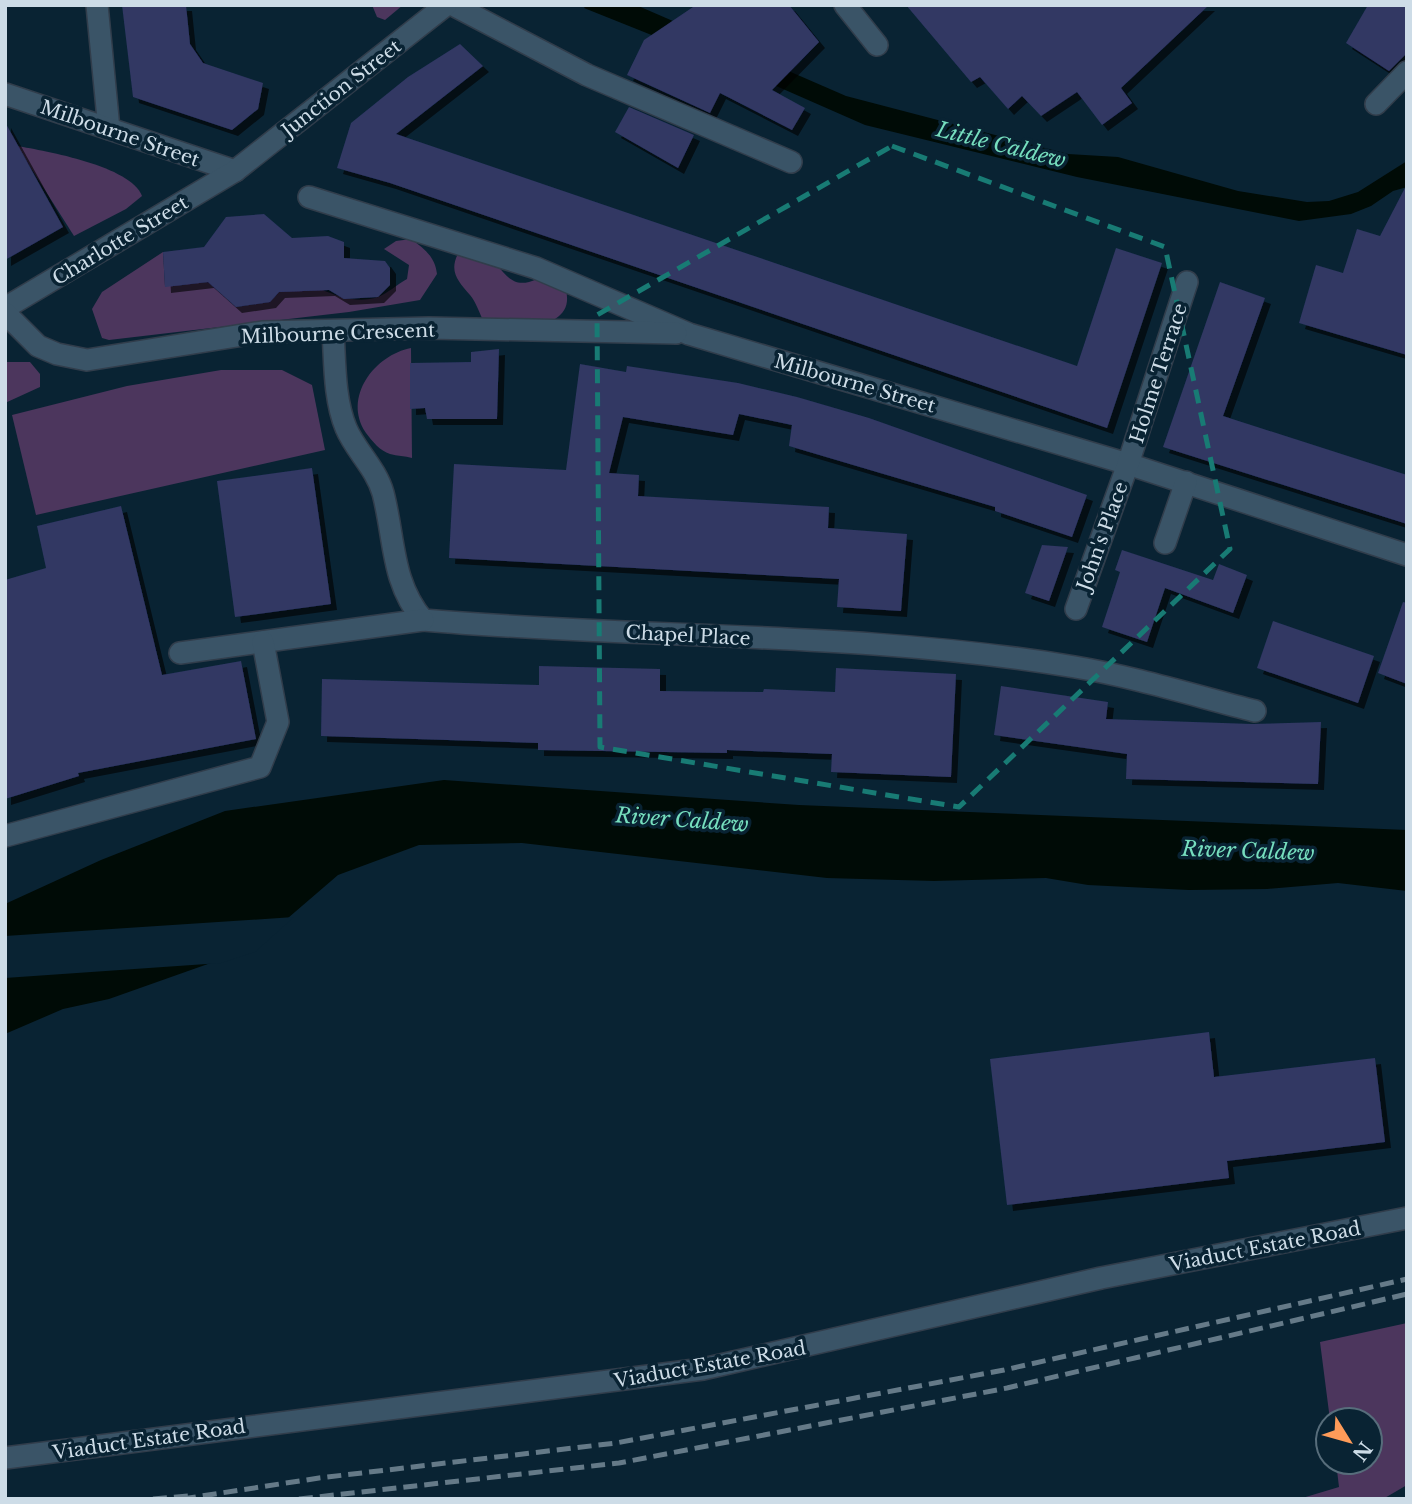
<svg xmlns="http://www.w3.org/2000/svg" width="1412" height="1504" font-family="'Libre Baskerville',serif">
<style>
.green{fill:#4c365d}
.water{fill:#000b06}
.pier{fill:#092333}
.building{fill:#303764;filter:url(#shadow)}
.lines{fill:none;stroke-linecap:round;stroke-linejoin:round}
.minor-casing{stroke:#313d4b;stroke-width:24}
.minor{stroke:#3a5467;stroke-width:21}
.rail{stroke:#657a88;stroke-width:5;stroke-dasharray:14 7;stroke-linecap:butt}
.marked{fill:none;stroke:#187b74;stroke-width:5;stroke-dasharray:14 9;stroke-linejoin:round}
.labels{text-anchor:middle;stroke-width:7;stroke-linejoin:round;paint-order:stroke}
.street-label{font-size:19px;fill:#cddce7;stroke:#092333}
.water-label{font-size:21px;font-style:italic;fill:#76debe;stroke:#092333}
</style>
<defs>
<filter id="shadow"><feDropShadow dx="6" dy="6" stdDeviation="0" flood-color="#0009"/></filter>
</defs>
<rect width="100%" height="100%" fill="#092333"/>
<!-- green -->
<g class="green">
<path d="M372,5h31l-18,15 -8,-3z"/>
<path d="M17,146c29,5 114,20 125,50l-16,13 -52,27z"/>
<path d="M411,239c14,10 24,18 26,35l-17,26 -71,12 -240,28 -7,-2 -10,-29 10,-17 61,-40 2,34 43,-4 28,25 34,-5 22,-25c28,10 56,30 86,20 10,-4 20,-13 29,-18l2,-14 -25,-16 12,-8z"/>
<path d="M459,252c7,1 16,0 22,2 23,7 24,40 56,25l29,11c3,13 0,22 -11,29l-61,4 -11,-3c-4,-8 -7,-18 -13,-25 -12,-14 -22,-24 -11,-43z"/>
<path d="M411,348l1,110c-7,-2 -15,-2 -22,-4 -10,-3 -18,-13 -24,-21 -24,-36 9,-78 45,-85z"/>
<path d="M5,362h25l10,12v13l-35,16z"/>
<path d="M221,370h61l30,15 13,65 -289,65 -24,-100 115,-29z"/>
<path d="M1407,1323v162l-24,14h-84l40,-12 -3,-25h34v-42h-40l-10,-78z"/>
</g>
<!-- water -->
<g class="water">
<path d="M586,5h50l210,91 222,58 50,3 120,34 69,11 22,-1 29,-9 49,-31v26l-14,4 -22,15 -20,8 -52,7 -222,-44 -212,-52 -116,-51 -165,-66z"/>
<path d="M444,780l355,25 608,25v61l-69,-8 -71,6 -78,1 -101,-5 -42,-7 -112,3 -107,-3 -305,-35 -103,2 -81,30 -85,73 -144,51 -46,10 -58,25v-130l96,-44 124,-49z"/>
</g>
<!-- pier -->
<path class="pier" d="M294,917l-39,35 -34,11 -216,15v-42z"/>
<!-- building -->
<g class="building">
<path d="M122,5h64l4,39 13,19 60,20 -5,26 -26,21 -99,-33z"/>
<path d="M696,5h93l30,37 -47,48 33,18 -13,22 -72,-37 -10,20 -83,-38 17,-35z"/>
<path d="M906,5h303l-88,83 11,15 -30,22 -25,-33 -36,24 -19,-20 -14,13 -28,-32 -9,5z"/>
<path d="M1368,5h39v48l-18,18 -43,-28z"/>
<path d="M460,44l23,22 -87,68 681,232 39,-118 46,15 -55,165 -717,-245 -53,-15 14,-45 57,-46z"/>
<path d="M629,107l65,28 -16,33 -63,-36z"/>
<path d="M5,122l58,105 -58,33z"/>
<path d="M1407,184v171l-108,-32 17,-58 27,8 14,-44 23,7z"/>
<path d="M264,214l28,24 36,-2 16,6v16l41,3 5,7v17l-12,12 -34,2 -15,-9 -50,2 -9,10 -34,5 -28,-25 -43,5 -2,-35 41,-5 22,-30z"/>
<path d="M1220,282l45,16 -42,118 184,59v49l-244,-77z"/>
<path d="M499,349l-2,70h-70l-2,-11 -15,1v-46l61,-1v-10z"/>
<path d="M580,364l46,8 1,-6 111,17 59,14 72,21 218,77 -15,42 -77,-26v-4l-206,-61 3,-21 -53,-11 -6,21 -110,-18 -14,56 30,2 -1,21 191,11 -1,21 79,6 -6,77 -64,-4 2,-28 -390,-21 5,-94 112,6z"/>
<path d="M312,468l19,136 -96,13 -18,-136z"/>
<path d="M121,506l41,169 79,-14 15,78 -178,34 1,3 -74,23v-219l41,-12 -9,-42z"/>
<path d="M1042,545l26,2 -19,54 -24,-8z"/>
<path d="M1122,550l91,30 6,-16 28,11 -14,38 -68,-25 -18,54 -45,-15 18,-55 -5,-2z"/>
<path d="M1403,602l4,1v81l-29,-11z"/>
<path d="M1273,621l101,35 -16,47 -101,-35z"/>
<path d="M539,666l121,3v22l103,1 1,-3 71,3 1,-24 120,6 -5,103 -120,-5 1,-18 -105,-4v3l-189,-3v-7l-217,-7 1,-57 217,6z"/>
<path d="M1001,686l107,16 -2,17 146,5 69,-2 -3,62 -192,-5 1,-25 -133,-19z"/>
<path d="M1209,1032l5,45 161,-19 10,84 -158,19 2,17 -222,27 -17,-146z"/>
</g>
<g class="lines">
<!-- minor casing -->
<g class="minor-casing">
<g id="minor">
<path d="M97,5l12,124"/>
<path d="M453,5l134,70 204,87"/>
<path d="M845,5l32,40"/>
<path d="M5,94l230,77"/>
<path d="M1376,104l31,-32"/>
<path d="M309,197l227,71 153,66 439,130 279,91"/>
<path d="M5,308l230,-137 211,-166"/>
<path d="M5,313l33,33 19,8 30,6 175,-28 167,-4 247,5"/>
<path d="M333,332c2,30 1,67 13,96 9,22 30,40 37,65 12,46 8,89 40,127 217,19 437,11 652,47 60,10 121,29 180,44"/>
<path d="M1165,543l21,-61"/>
<path d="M1076,609l52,-145 59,-182"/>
<path d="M180,653l243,-33"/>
<path d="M5,836l255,-69 18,-45 -15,-80"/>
<path d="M5,1458l698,-89 398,-91 306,-60"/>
</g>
</g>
<!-- minor -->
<use href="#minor" class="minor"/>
<!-- rail -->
<g class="rail">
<path d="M153,1499l36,-3"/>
<path d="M182,1499l137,-21 297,-35 388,-73 403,-91"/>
<path d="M299,1499l320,-36 388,-75 400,-94"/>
</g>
</g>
<!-- marked area -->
<path class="marked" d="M892,146l273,101 65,302 -271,258 -359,-60 -3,-432z"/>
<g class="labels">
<!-- street labels -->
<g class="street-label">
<text transform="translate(341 88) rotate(-38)" y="7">Junction Street</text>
<text transform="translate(120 133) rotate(19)" y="7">Milbourne Street</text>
<text transform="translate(120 240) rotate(-31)" y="7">Charlotte Street</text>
<text transform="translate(338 333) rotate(-2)" y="7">Milbourne Crescent</text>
<text transform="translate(1158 373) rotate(-72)" y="7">Holme Terrace</text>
<text transform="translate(855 383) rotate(16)" y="7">Milbourne Street</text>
<text transform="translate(1102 536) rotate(-70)" y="7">John's Place</text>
<text transform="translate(688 635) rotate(3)" y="7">Chapel Place</text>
<text transform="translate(1265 1246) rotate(-11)" y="7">Viaduct Estate Road</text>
<text transform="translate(710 1364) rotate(-10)" y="7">Viaduct Estate Road</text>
<text transform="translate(149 1439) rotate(-8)" y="7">Viaduct Estate Road</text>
</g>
<!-- water labels -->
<g class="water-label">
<text transform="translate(1001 145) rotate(14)" y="7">Little Caldew</text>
<text transform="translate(682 820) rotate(4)" y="7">River Caldew</text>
<text transform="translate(1248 851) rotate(2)" y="7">River Caldew</text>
</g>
</g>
<!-- border -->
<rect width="1412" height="1504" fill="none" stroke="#cddce7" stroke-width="14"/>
<!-- north arrow -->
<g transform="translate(1349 1441) rotate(127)"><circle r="33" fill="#092333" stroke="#576d7b" stroke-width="2"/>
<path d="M0-5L12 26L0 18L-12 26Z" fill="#fe9b59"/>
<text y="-10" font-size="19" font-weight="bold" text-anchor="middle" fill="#cddce7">N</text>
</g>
</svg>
